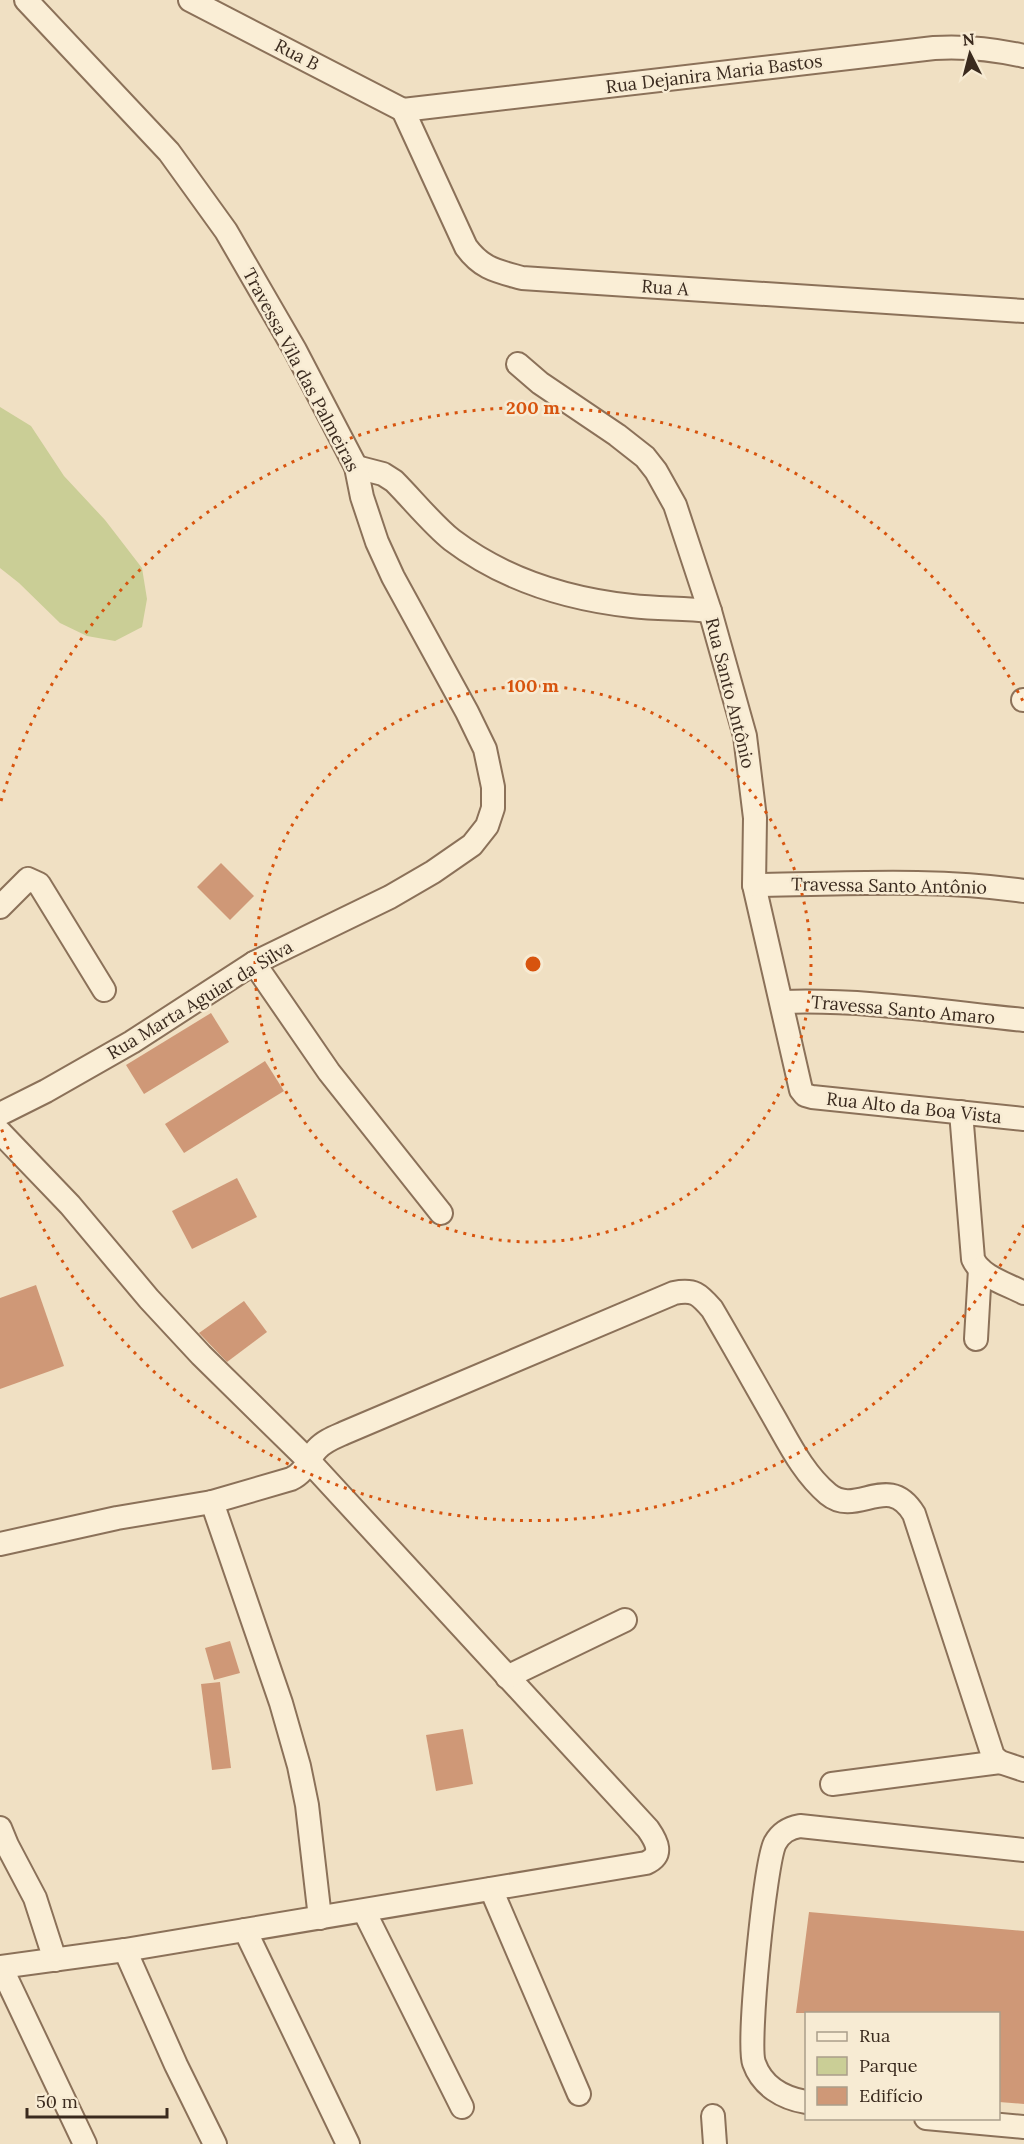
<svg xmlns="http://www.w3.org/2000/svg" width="1024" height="2144" font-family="Lora,serif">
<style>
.green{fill:#cace96}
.building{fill:#cf9877}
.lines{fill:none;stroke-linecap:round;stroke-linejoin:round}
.minor-casing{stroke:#8b7159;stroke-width:26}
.minor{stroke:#faeed6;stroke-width:22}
.ring{fill:none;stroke:#d7540e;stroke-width:3;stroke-dasharray:3 6}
.labels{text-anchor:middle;stroke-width:5;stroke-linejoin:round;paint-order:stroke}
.street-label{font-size:18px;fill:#3a2a1e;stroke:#f7ebd3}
.centre{fill:#d7540e;stroke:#f7ebd3;stroke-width:3}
.ring-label{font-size:18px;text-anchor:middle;font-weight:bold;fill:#d7540e;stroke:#f7ebd3;stroke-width:5;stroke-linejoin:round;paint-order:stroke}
</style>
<rect width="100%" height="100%" fill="#f0e0c3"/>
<!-- green -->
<path class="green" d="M0,407l31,19 33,50 41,44 37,48 5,31 -5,28 -27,14 -28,-5 -27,-13 -41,-40 -19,-15z"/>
<!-- building -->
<g class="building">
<path d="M221,863l33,33 -24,24 -33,-33z"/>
<path d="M211,1013l18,29 -85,52 -18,-29z"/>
<path d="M265,1061l19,30 -100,62 -19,-29z"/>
<path d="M237,1178l20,39 -65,32 -20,-38z"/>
<path d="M36,1285l28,81 -64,23v-91z"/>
<path d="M244,1301l23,31 -40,30 -28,-29z"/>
<path d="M230,1641l10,32 -26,7 -9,-32z"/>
<path d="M220,1682l11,86 -19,2 -11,-86z"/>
<path d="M463,1729l10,55 -37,7 -10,-56z"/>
<path d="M809,1912l215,19v173l-25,-2v-89h-203z"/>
</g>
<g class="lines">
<!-- minor casing -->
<g class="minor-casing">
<g id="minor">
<path d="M190,0l213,110"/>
<path d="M403,110l63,137c16,22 31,24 56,31l502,33"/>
<path d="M403,110l531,-62c31,-2 59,1 90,8"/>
<path d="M518,364l22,19 77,52 28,22 11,14 19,34 35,106 35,125 10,82 -1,67 47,205 4,5 7,2 212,22"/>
<path d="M356,467l27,7 11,7c18,18 39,44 58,59 53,40 115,59 180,66 26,3 52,2 78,5"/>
<path d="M1023,700h1"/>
<path d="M754,885c90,-1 180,-7 270,6"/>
<path d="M0,907l28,-28 11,5 65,106"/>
<path d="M254,963l75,109 112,141"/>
<path d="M782,1002c81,-3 162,10 242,18"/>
<path d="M961,1112l12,147c8,18 34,25 51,34"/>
<path d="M0,1114l46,-23 86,-49 122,-79 136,-66 43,-25 39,-27 15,-19 6,-18v-21l-8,-38 -18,-37 -74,-135 -16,-35 -15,-45 -6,-30 -61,-117 -69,-119 -57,-79 -143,-152"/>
<path d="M0,1132l70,73 79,94 52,56 108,106 339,368c9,13 16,26 -2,34l-521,87 -125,17"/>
<path d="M976,1339l4,-70"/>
<path d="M212,1502l69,201 18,63 8,39 13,113"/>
<path d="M0,1544l117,-26 95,-16 79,-23c15,-7 16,-19 26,-30 7,-8 18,-12 27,-16l330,-140c20,-4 25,1 38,16 20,34 39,68 59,103 17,29 31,60 57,82 29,24 60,-23 86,20l79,242 7,6 24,8"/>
<path d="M507,1677l118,-57"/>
<path d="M832,1784l168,-22"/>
<path d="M0,1828l7,17 28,53 20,62"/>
<path d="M491,1889l88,205"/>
<path d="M364,1911l98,196"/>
<path d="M245,1930l103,214"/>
<path d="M125,1950l51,115 39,79"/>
<path d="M1,1967l84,177"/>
<path d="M806,2102c-23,-4 -44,-16 -52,-39 -7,-19 11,-200 21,-220 6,-11 14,-15 25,-17l224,24"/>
<path d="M713,2116l2,28"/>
<path d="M926,2118l98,9"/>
</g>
</g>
<!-- minor -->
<use href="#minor" class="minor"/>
</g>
<!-- distance rings -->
<g class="ring">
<circle cx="533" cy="964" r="278"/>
<path d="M1024 1225A556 556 0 0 1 1 1127M1 801A556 556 0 0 1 1024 703"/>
</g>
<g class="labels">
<!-- street labels -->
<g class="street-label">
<text transform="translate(297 55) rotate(27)" y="6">Rua B</text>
<text transform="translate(714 74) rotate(-7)" y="6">Rua Dejanira Maria Bastos</text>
<text transform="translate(665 288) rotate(4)" y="6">Rua A</text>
<text transform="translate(301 370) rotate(62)" y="6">Travessa Vila das Palmeiras</text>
<text transform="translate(730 693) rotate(76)" y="6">Rua Santo Antônio</text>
<text transform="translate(889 886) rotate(1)" y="6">Travessa Santo Antônio</text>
<text transform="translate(200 1000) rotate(-31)" y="6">Rua Marta Aguiar da Silva</text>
<text transform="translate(903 1010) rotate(5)" y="6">Travessa Santo Amaro</text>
<text transform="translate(914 1108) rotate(6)" y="6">Rua Alto da Boa Vista</text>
</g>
</g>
<circle cx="533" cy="964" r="9" class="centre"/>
<g class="ring-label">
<text x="533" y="414">200 m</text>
<text x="533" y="692">100 m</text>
</g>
<!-- legend -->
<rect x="805" y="2012" width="195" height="108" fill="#f7ebd3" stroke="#ab9e8b" stroke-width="1.5"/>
<rect x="817" y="2032" width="30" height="9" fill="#faeed6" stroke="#ab9e8b" stroke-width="1.5"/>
<text x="859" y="2042" font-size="18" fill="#3a2a1e">Rua</text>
<rect x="817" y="2057" width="30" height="18" fill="#cace96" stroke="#ab9e8b" stroke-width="1.5"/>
<text x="859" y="2072" font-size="18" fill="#3a2a1e">Parque</text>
<rect x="817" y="2087" width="30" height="18" fill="#cf9877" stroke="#ab9e8b" stroke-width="1.5"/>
<text x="859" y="2102" font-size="18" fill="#3a2a1e">Edifício</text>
<!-- north arrow -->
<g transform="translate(970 54) rotate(354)" stroke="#f7ebd3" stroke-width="4.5" paint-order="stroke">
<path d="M0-4.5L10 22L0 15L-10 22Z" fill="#3a2a1e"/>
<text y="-9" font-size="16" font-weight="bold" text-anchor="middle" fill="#3a2a1e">N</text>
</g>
<!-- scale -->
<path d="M27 2108v9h140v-9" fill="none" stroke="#3a2a1e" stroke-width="3"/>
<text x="36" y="2108" font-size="18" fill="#3a2a1e" stroke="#f7ebd3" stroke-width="4.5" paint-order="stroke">50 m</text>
</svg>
